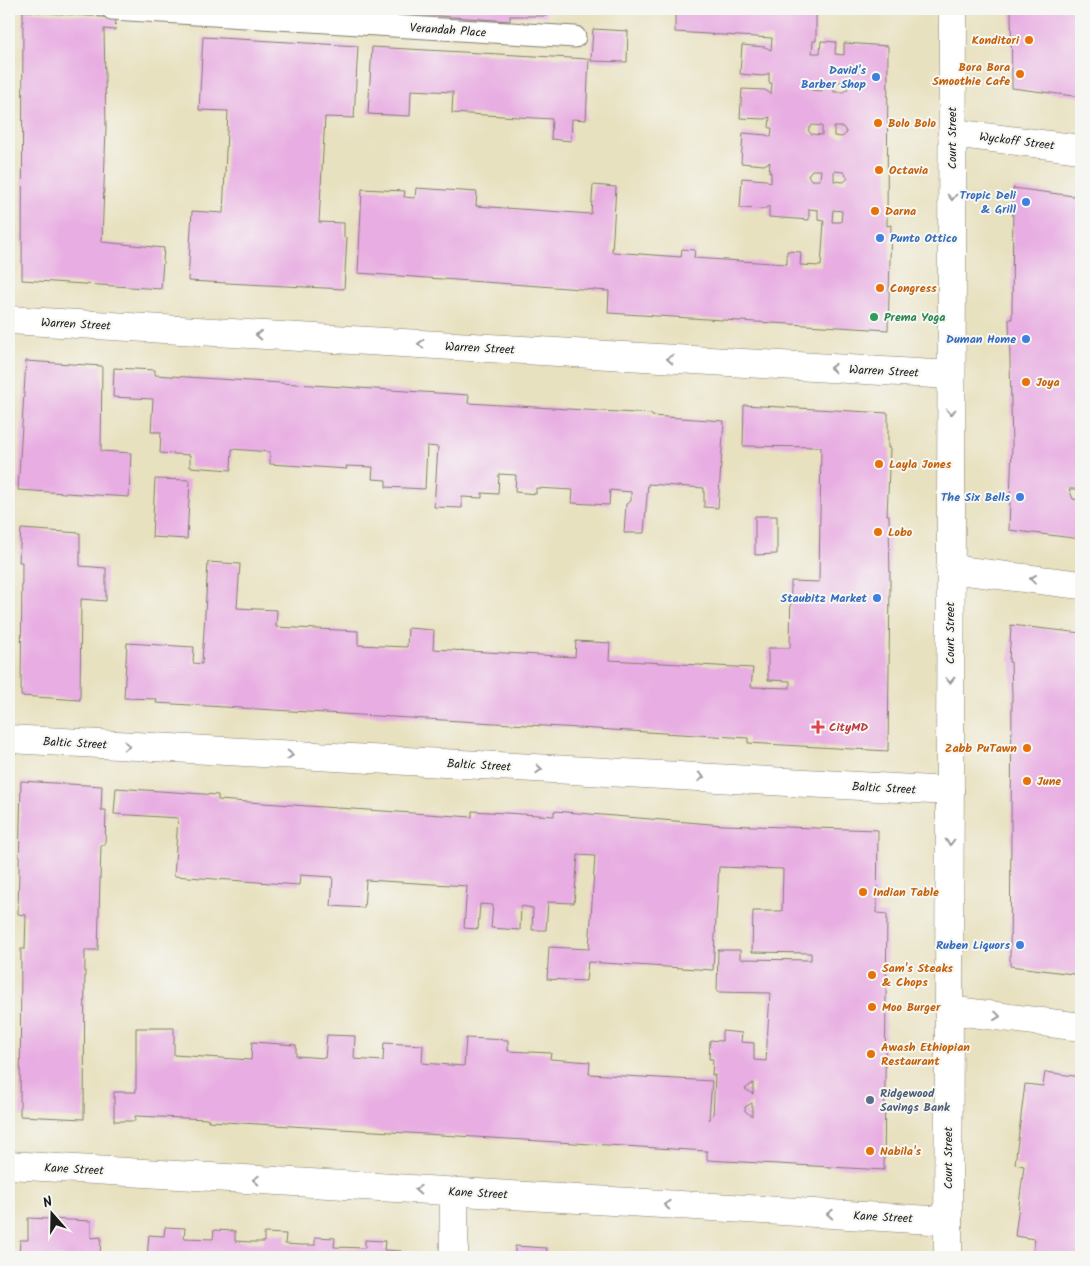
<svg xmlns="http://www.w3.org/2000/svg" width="1090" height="1266" font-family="Kalam,sans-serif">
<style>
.building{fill:#e8ade2;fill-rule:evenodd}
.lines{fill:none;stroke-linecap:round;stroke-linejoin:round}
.lane-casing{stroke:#827e6e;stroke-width:23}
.street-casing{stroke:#827e6e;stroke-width:29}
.secondary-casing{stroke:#827e6e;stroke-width:29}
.lane{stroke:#fff;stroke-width:21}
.street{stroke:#fff;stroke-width:28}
.secondary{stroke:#fff;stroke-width:28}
.oneway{stroke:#999}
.food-dot{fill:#e8710a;stroke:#f6f6f2;stroke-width:2}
.shop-dot{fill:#3f7fe0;stroke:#f6f6f2;stroke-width:2}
.leisure-dot{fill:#2e9e5b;stroke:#f6f6f2;stroke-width:2}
.health-dot{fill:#e0444e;stroke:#f6f6f2;stroke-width:2}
.service-dot{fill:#5c6f8a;stroke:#f6f6f2;stroke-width:2}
.labels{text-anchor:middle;stroke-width:4;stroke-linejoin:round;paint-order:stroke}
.street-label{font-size:12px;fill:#1c1c1c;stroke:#f6f6f2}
.food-label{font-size:12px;font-weight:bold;fill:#c56008;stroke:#f6f6f2;text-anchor:start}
.shop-label{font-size:12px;font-weight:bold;fill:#366cbe;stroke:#f6f6f2;text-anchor:end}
.leisure-label{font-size:12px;font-weight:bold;fill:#27864d;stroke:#f6f6f2;text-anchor:start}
.health-label{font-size:12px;font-weight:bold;fill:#be3a42;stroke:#f6f6f2;text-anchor:start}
.service-label{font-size:12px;font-weight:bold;fill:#4e5e75;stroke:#f6f6f2;text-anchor:start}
</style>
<rect width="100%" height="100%" fill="#f6f6f2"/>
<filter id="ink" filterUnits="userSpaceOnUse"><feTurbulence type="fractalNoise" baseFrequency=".02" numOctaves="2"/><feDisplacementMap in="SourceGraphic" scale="10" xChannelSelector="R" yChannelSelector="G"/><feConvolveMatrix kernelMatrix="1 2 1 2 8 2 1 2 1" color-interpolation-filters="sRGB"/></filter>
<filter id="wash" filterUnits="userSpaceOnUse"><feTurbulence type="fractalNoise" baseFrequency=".0096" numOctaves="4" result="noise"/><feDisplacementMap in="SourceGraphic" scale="20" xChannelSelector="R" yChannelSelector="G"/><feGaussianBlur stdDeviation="1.12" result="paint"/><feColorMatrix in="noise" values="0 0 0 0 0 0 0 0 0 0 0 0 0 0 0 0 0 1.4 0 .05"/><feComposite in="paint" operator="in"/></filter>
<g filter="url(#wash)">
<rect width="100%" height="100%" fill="#e8e1c0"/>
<g id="blocks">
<!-- building -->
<g class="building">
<path d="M340,9h206v7h-36v5z"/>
<path d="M638,9h178v32h-3l-1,12h8l1,-12 15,1 -1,12 9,1v-12l44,3 -1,180 4,-1 -3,105 -280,-17 1,-22 -251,-18 4,-84 43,2 -1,6 11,1 1,-10 61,4 -1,14 115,8 2,-29 23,2 -4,65 69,5 1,-8 13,1 -1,8 93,6v-13l14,1 -1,13 21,1 3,-45 -6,-1v-10l-9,-1v11l-40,-3v-11l-5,3 -24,-1 2,-30 24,2 5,3v-11h-2l1,-10 -6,3 -23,-2 2,-30 23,2 5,2 1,-9h-3l1,-11 -5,2 -25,-1 2,-29 23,1 6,4 1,-11h-3v-10l-6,3 -23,-2 2,-29 23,2 6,3 1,-12 -97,-6v-20h-37zM813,80l9,1v10l-10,-1 -4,-4zM834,82h10l4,7 -5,3h-9zM812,125l10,1v9l-11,-1 -3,-4zM834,127h9l4,6 -5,4 -8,-1zM812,170h9l-1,10h-9l-3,-5zM834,171l10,1 4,6 -4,4 -10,-1zM833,210l9,1 -1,11h-9z"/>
<path d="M1011,9h70v88l-69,-9z"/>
<path d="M23,11l93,7 -1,12 -11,-1 2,99 -4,114 62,6 -3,41 -139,-9z"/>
<path d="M593,29l35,2 -1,31 -36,-1z"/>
<path d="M203,37l155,9 -4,72 -29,-1 -6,105 25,1v15h3l-3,51 -156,-8 4,-70 31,2 5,-102 -29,-1z"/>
<path d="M372,47l217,12 -3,61 -14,-1 -1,22 -20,-2 1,-20 -100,-6 1,-21 -42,-2 -1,26 -42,-2z"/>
<path d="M1013,188l68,9v292h-12l4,10 8,1v39l-72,-9 3,-85 -3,-126h3z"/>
<path d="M26,361l76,5 -1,85 30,2 -2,44 -111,-7z"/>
<path d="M114,368l41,2v5l314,20 -1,8 184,11v2l72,5 -6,87 -14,-1v-19l-56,-4 -4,49h-20l2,-29 5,-3v-9l-21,-2 -1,15 -37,-2 1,-13 -37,-2v6l-21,-2 1,-17 -17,-1 -1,20 -16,-1v5l-20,-1v11l-28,-1 4,-60 -11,-1 -2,43 -39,-2v-7l-14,-1 1,-12 -27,-1 1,3 -77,-5v-12l-38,-3 -1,21 -41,-3v-12l-30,-2 1,-21h-10l2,-33 -40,-2z"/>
<path d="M744,405l144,8v35h2l-3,67h2l1,68 -2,168 -140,-8v-5l-592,-35 1,-4 -33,-1 3,-55 67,4 -1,16 9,1 6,-102 32,2 -3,44 40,2 -1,17 82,4v14l49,2 1,-19 26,2 -1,19 142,8 1,-16 34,2 -1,17 144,8 -2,19 39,1v-7l-22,-1v-32h22l1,-67 28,1 2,-135 -78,-1z"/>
<path d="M155,479l35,1 -3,59 -35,-2z"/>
<path d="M755,516h22v38l-22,1z"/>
<path d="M21,529l59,4v33l26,2v33l-25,-2 -1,101 -59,-4 1,-134h-3z"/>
<path d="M1011,625l70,8v342l-71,-9 2,-271 -1,-33h-2z"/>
<path d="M21,781l81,5 -1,24h5l-1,35h-4l-3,105h-13l-1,169 -64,-3 1,-167h4l1,-34 -8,-1z"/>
<path d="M116,788l102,7v5l254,17v-6l82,5v-5l169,14 155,5 -1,83 10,1 -3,256 -177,-10v-9l-499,-30 1,-2 -74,-3v5h-21v-29h22v-64h38v27l77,5 1,-18 44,3v11l29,2 2,-23 28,1 -1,23 29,2 1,-18 39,2 -1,18 42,3 2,-28 42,2v11l43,2 -1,6 40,3 -1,12 123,7 -3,39 4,-4 2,-41h-3l1,-16h-4l1,-19 12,1v-10l20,2 -1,9 13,1v17l12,1 4,-68 -53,-1 1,-42h22v9l71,1v-7l-59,-1 1,-41h29l1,-42 -64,-2 -6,103 -125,-8 -2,19 -39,-2 2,-32 40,2 6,-93 -17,-1 -4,48 -26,-1 -2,28h-14l1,-22 -12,-2 -1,24 -29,-2 2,-23 -13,-1 -2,25 -14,-1 3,-42 -101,-6 -2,28 -33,-2 2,-29 -33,-2 -1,10 -125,-9 4,-58 -64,-4zM753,1083v11l-8,-5zM752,1103v13l-7,-5v-4z"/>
<path d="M1045,1072l36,5v180h-49l3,-18 -20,-3 9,-70 -9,-2 10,-80 18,2z"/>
<path d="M28,1218l63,3v17l10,-1 -1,20h-81l1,-17h8z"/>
<path d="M165,1227l20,1 -1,10 29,1 1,-9 21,1v10l16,1h13v-9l22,1 -1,10 15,1h15v-8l20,1 -1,9 31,1v-8l20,1 -1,9 17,1v6h-254l2,-22 15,1z"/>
<path d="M515,1246l32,2 -1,9h-31z"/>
</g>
</g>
</g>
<g filter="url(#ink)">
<use href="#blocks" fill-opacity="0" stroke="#827e6e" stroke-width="1"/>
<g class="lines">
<!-- lane casing -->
<g class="lane-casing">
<path id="lane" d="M112,9l463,28"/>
</g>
<!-- street casing -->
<g class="street-casing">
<g id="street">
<path d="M952,133l129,16"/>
<path d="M9,320l942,55"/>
<path d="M950,569l131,16"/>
<path d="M9,739l941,52"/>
<path d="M949,1010l132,17"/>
<path d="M9,1165l939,56"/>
<path d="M454,1192v65"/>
</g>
</g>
<!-- secondary casing -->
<g class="secondary-casing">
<path id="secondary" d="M948,1257l5,-1248"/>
</g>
<!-- lane -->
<use href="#lane" class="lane"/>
<!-- street -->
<use href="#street" class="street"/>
<!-- secondary -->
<use href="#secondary" class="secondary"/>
</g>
<!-- one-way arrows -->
<defs><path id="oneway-chevron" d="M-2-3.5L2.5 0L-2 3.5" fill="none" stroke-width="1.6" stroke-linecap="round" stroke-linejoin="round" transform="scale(1.25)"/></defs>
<g class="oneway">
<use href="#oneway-chevron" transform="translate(952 197) rotate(90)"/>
<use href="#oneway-chevron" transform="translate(259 335) rotate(-177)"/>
<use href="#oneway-chevron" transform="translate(421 344) rotate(-177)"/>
<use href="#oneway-chevron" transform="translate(670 359) rotate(-177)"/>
<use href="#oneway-chevron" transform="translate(833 368) rotate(-177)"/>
<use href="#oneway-chevron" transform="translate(951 412) rotate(90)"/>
<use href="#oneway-chevron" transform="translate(1033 579) rotate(-173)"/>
<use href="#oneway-chevron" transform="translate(950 680) rotate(90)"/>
<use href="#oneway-chevron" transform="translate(127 746) rotate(3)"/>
<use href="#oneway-chevron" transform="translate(290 755) rotate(3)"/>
<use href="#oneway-chevron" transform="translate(539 769) rotate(3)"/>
<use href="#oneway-chevron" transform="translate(701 777) rotate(3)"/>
<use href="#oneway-chevron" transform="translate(950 842) rotate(90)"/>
<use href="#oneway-chevron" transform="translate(997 1016) rotate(7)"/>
<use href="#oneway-chevron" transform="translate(256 1180) rotate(-177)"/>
<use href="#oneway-chevron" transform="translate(418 1190) rotate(-177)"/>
<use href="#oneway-chevron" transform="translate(667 1205) rotate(-177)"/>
<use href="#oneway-chevron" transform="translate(830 1214) rotate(-177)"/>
</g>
</g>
<!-- markers -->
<g class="food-dot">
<circle cx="1029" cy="40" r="5"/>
<circle cx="1020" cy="74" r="5"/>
<circle cx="878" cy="123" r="5"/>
<circle cx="879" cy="170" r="5"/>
<circle cx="875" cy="211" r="5"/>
<circle cx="880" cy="288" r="5"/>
<circle cx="1026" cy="382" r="5"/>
<circle cx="879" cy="464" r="5"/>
<circle cx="878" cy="532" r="5"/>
<circle cx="1027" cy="748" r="5"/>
<circle cx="1027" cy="781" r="5"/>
<circle cx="863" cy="892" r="5"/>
<circle cx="872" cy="975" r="5"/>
<circle cx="872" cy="1007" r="5"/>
<circle cx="871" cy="1054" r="5"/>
<circle cx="870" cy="1151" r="5"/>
</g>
<g class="shop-dot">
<circle cx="876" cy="77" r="5"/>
<circle cx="1026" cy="202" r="5"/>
<circle cx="880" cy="238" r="5"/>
<circle cx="1026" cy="339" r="5"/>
<circle cx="1020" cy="497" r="5"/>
<circle cx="877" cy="598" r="5"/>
<circle cx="1020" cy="945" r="5"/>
</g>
<circle class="leisure-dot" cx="874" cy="317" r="5"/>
<path class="health-dot" d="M815.5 719.5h5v5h5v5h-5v5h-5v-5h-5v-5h5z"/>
<circle class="service-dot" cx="870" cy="1100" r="5"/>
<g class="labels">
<!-- street labels -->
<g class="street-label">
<text transform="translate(448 30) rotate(4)" y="4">Verandah Place</text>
<text transform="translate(952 138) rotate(-90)" y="4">Court Street</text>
<text transform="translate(1017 141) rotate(7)" y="4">Wyckoff Street</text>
<text transform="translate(76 324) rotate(3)" y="4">Warren Street</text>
<text transform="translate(480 348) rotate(3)" y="4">Warren Street</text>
<text transform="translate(884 371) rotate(3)" y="4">Warren Street</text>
<text transform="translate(950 633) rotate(-90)" y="4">Court Street</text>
<text transform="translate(75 743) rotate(3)" y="4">Baltic Street</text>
<text transform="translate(479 765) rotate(3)" y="4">Baltic Street</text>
<text transform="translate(884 788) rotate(3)" y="4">Baltic Street</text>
<text transform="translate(948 1158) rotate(-90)" y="4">Court Street</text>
<text transform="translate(74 1169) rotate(3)" y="4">Kane Street</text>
<text transform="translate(478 1193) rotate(3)" y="4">Kane Street</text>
<text transform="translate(883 1217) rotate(3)" y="4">Kane Street</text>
</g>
<!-- food labels -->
<g class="food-label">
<text x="1019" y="44" text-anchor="end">Konditori</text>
<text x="1010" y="71" text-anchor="end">Bora Bora<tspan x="1010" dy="14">Smoothie Cafe</tspan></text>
<text x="888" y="127">Bolo Bolo</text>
<text x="889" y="174">Octavia</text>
<text x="885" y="215">Darna</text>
<text x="890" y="292">Congress</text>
<text x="1036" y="386">Joya</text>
<text x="889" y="468">Layla Jones</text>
<text x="888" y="536">Lobo</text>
<text x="1017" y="752" text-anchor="end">Zabb PuTawn</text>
<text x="1037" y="785">June</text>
<text x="873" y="896">Indian Table</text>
<text x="882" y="972">Sam's Steaks<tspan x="882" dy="14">&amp; Chops</tspan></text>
<text x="882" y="1011">Moo Burger</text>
<text x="881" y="1051">Awash Ethiopian<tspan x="881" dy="14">Restaurant</tspan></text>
<text x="880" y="1155">Nabila's</text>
</g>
<!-- shop labels -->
<g class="shop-label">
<text x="866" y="74">David's<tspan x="866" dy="14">Barber Shop</tspan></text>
<text x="1016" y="199">Tropic Deli<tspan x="1016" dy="14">&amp; Grill</tspan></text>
<text x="890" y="242" text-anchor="start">Punto Ottico</text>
<text x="1016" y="343">Duman Home</text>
<text x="1010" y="501">The Six Bells</text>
<text x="867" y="602">Staubitz Market</text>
<text x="1010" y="949">Ruben Liquors</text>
</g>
<!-- leisure labels -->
<g class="leisure-label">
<text x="884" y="321">Prema Yoga</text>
</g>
<!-- health labels -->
<g class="health-label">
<text x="829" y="731">CityMD</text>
</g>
<!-- service labels -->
<g class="service-label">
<text x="880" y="1097">Ridgewood<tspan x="880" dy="14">Savings Bank</tspan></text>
</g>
</g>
<!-- margin -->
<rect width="1090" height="1266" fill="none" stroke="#f6f6f2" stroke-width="30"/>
<!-- north arrow -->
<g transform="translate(52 1214) rotate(340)" stroke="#f6f6f2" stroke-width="4" paint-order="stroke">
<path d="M0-4L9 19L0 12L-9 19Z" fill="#1c1c1c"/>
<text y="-8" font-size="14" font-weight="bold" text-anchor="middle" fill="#1c1c1c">N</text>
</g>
</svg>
